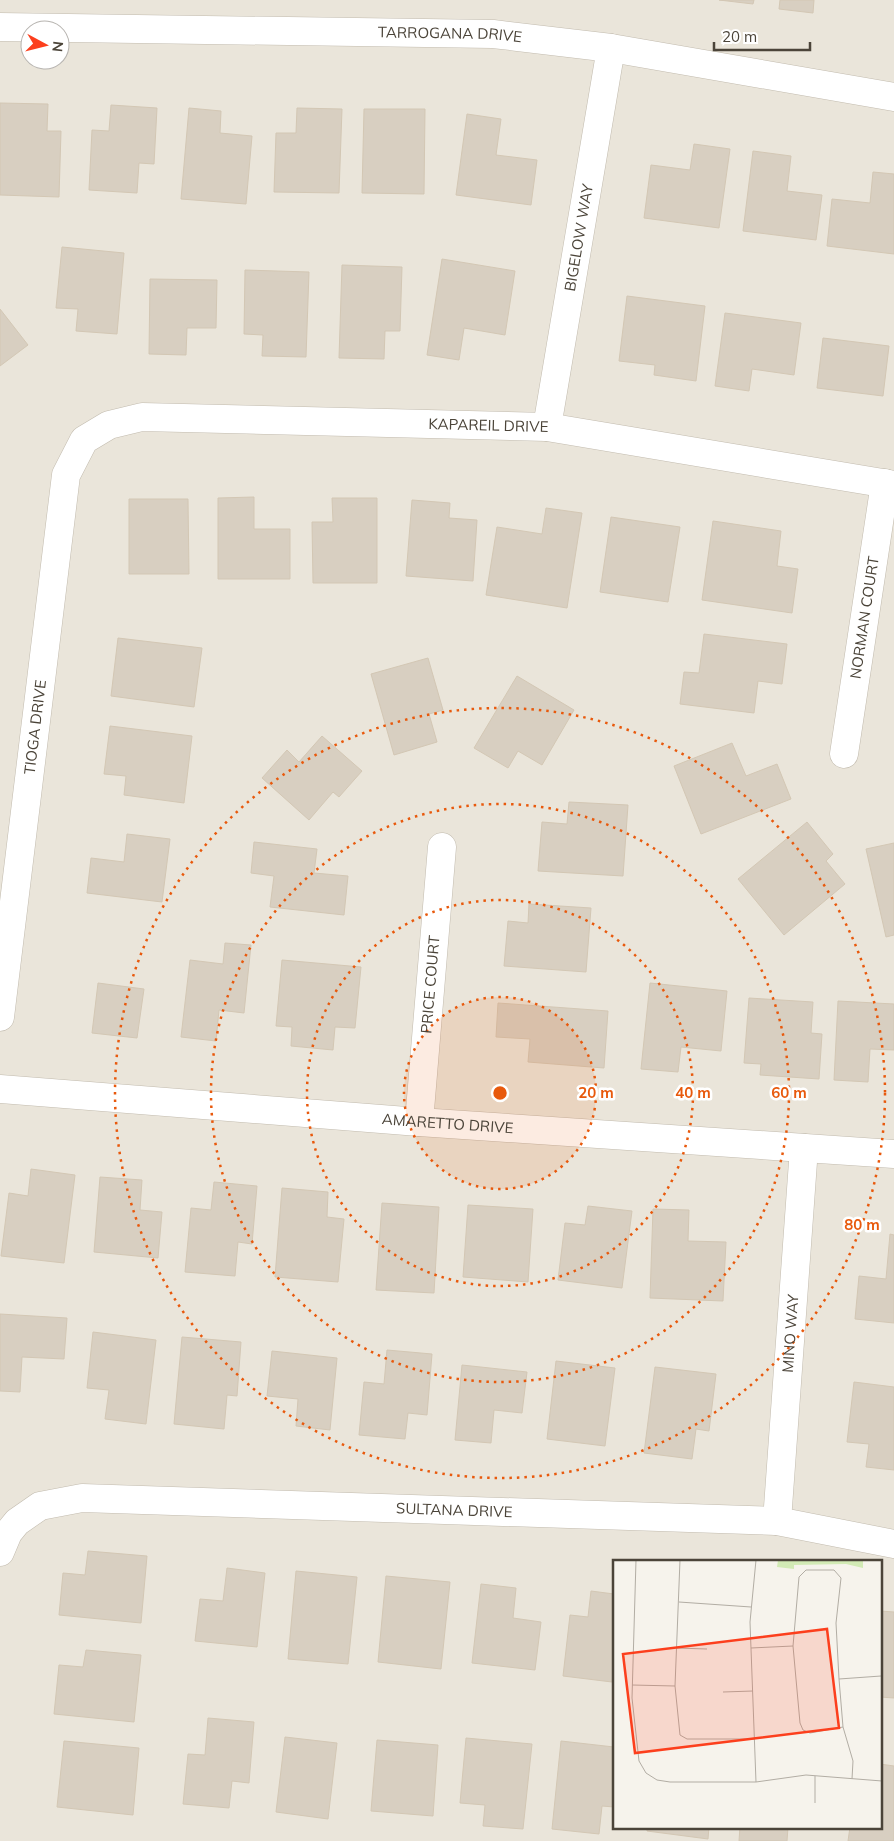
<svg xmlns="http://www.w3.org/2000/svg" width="894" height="1841" font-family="Mulish,sans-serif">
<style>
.residential{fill:#eae5da;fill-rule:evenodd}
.building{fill:#d8cfc1;stroke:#d3c7b4}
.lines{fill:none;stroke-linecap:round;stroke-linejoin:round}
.minor-casing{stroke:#c2bbae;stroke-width:29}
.minor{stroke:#fff;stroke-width:28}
.ring{fill:none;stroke:#e8590c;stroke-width:2.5;stroke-dasharray:2.5 5}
.labels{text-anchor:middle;stroke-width:5;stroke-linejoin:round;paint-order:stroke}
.street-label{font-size:15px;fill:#4b4439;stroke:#fff}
.inset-road{fill:none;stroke:#b2ada4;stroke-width:1}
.view{fill:#fc3f1d;fill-opacity:0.15;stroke:#fc3f1d;stroke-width:2.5}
.inset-edge{fill:none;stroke:#4b4439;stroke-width:2.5}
.centre{fill:#e8590c;stroke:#fff;stroke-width:2.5}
.ring-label{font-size:15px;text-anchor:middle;font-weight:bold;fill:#e8590c;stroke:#fff;stroke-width:5;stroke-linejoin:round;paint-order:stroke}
</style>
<rect width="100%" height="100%" fill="#f6f3ec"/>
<!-- residential -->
<path class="residential" d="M0,0h894v1841h-894zM30,30h30v30h-30zM614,1561h266v266h-266z"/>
<!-- building -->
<g class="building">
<path d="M719,0h35l-1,4z"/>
<path d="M780,0h34l-1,13 -34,-4z"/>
<path d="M0,103l48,1 -1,27h14l-2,66 -59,-2z"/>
<path d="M111,105l46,3 -3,56 -15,-1 -2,30 -48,-3 3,-60 17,1z"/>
<path d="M189,108l32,3 -1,22 32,3 -6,68 -65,-5z"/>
<path d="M297,108l45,1 -3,84 -65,-1 2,-59h20z"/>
<path d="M364,109h61l-1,85 -62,-1z"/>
<path d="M467,114l34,5 -5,36 41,5 -6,45 -75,-10z"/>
<path d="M694,144l36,5 -11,79 -75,-10 7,-53 39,5z"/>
<path d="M753,151l38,5 -4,35 35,4 -6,45 -73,-9z"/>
<path d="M873,172l21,2v80l-67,-8 5,-47 38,4z"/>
<path d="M62,247l62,6 -7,81 -41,-3 2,-22 -22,-1z"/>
<path d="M442,259l73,12 -10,64 -41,-7 -5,32 -32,-5z"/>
<path d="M342,265l60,2 -2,64h-15l-1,28 -45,-1z"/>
<path d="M245,270l64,2 -3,85 -44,-1 1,-21 -19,-1z"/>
<path d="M150,279l67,1 -1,48h-29l-1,27 -37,-1z"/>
<path d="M627,296l78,10 -9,75 -42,-6 1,-10 -36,-4z"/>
<path d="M0,309l28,36 -28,21z"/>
<path d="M725,313l76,10 -7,52 -42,-6 -3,22 -34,-5z"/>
<path d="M823,338l66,8 -6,50 -66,-8z"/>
<path d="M254,497v32h36v50h-72v-81z"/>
<path d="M332,498h45v85h-64l-1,-61h21z"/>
<path d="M129,499h59l1,75h-60z"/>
<path d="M412,500l38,3 -1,15 28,2 -4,61 -67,-5z"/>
<path d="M546,508l36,5 -15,95 -81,-13 11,-68 45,7z"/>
<path d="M611,517l69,10 -12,75 -68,-10z"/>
<path d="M713,521l68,10 -4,35 21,3 -6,44 -90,-13z"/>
<path d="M704,634l83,10 -5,40 -24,-3 -4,32 -74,-9 4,-32 15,1z"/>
<path d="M118,638l84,10 -8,59 -83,-11z"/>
<path d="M428,658l15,52 -14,4 8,28 -43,13 -23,-81z"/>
<path d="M517,676l57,34 -32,55 -24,-14 -10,17 -34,-20z"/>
<path d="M110,726l82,10 -8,67 -60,-8 2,-19 -22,-2z"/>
<path d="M322,736l40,35 -23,26 -6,-5 -24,28 -47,-42 25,-28 12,12z"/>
<path d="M732,743l14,33 31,-12 14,35 -90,35 -27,-68z"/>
<path d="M569,802l59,3 -5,71 -85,-5 4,-49 25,2z"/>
<path d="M807,822l26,32 -7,7 19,23 -61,51 -46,-56z"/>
<path d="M127,834l43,5 -8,63 -75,-9 4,-35 33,4z"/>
<path d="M254,842l63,7 -3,24 34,3 -4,39 -74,-8 4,-31 -23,-3z"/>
<path d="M894,843v92l-8,2 -20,-88z"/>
<path d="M529,904l62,4 -5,64 -82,-6 4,-45 20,2z"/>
<path d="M225,943l26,2 -7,68 -25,-3 -3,31 -35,-4 9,-77 33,4z"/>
<path d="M282,960l79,7 -6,61 -20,-1 -2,23 -42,-4 1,-19 -16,-1z"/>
<path d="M98,983l46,6 -7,49 -45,-5z"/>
<path d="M650,983l77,8 -6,60 -40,-4 -3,25 -37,-3z"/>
<path d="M749,998l64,4 -2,31 11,1 -3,45 -59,-4 1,-11 -17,-1z"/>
<path d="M838,1001l56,3v46l-24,-1 -2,33 -34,-2z"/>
<path d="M498,1003l110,8 -4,57 -76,-6 2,-23 -34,-2z"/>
<path d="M31,1169l44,6 -11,88 -63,-7 8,-63 19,3z"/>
<path d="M100,1177l42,3 -2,30 22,2 -4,46 -64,-6z"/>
<path d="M214,1182l43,4 -5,58 -14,-2 -3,34 -50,-4 6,-64 20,2z"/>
<path d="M282,1188l46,4 -1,25 17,2 -6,63 -63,-5z"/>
<path d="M382,1203l57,4 -5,86 -58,-3z"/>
<path d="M468,1205l65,4 -5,73 -65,-5z"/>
<path d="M588,1206l44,5 -10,77 -64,-8 7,-57 20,2z"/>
<path d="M653,1209l36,1 -1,31 38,1 -3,59 -73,-3z"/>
<path d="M890,1234l4,1v88l-39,-4 4,-43 27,3z"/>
<path d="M0,1314l67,4 -3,41 -42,-2 -2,35 -20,-1z"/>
<path d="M93,1332l63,8 -10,84 -41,-5 4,-29 -22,-2z"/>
<path d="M182,1337l59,5 -4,54 -10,-1 -3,34 -50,-5z"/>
<path d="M387,1350l45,4 -5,61 -19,-2 -3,26 -46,-4 5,-53 20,2z"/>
<path d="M272,1351l65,7 -7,72 -34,-4 2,-27 -31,-3z"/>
<path d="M556,1361l59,7 -10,78 -58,-7z"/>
<path d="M462,1365l65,7 -5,41 -28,-3 -3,33 -36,-3z"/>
<path d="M655,1367l61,7 -7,57 -13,-2 -4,30 -48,-6z"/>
<path d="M854,1382l40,5v83l-28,-3 3,-23 -22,-2z"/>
<path d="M88,1551l59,5 -6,67 -82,-8 4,-42 22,2z"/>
<path d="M227,1568l38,5 -8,74 -62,-6 5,-42 23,2z"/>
<path d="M296,1571l61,6 -9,87 -60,-5z"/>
<path d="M386,1576l64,6 -9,87 -63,-7z"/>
<path d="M481,1584l35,4 -3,30 28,4 -6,48 -63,-7z"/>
<path d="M591,1591l23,3v73l-2,15 -49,-6 7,-61 18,2z"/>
<path d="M880,1611l14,1v86l-14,-1z"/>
<path d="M86,1650l55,5 -7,67 -80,-8 5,-49 24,2z"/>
<path d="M208,1718l46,4 -5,61 -17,-2 -3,27 -46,-4 5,-50 17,1z"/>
<path d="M285,1737l52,6 -9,76 -52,-7z"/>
<path d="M466,1738l66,6 -9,85 -40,-3 2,-21 -25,-2z"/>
<path d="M377,1740l61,5 -5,71 -62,-5z"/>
<path d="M64,1741l75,7 -6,67 -76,-8z"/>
<path d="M561,1741l53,6v60l-12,-1 -3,28 -47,-5z"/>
<path d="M880,1764l14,2v75h-46l2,-14h30z"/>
<path d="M647,1827h62l-1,12 -61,-8z"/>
<path d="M740,1827h48l-1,14h-48z"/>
</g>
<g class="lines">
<!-- minor casing -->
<g class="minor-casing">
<g id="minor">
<path id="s1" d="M0,27l493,7 118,14 283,49"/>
<path id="s2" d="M547,427l64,-379"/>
<path id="s3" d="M844,754l41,-271"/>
<path id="s4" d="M0,1017l66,-542 18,-35 25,-15 33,-8 405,10 347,58"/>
<path id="s5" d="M0,1089l419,33 475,32"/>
<path id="s6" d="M419,1122l23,-275"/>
<path id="s7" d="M777,1521l27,-373"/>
<path id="s8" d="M0,1552l8,-19 9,-11 23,-16 42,-8 695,23 117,23"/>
</g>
</g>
<!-- minor -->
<use href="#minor" class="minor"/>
</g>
<!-- distance rings -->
<circle cx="500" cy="1093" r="96" fill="#e8590c" fill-opacity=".12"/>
<g class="ring">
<circle cx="500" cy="1093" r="96"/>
<circle cx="500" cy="1093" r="193"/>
<circle cx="500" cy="1093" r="289"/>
<circle cx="500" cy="1093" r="385"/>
</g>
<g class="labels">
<!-- street labels -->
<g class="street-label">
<text dy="5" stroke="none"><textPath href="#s1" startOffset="450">TARROGANA DRIVE</textPath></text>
<text dy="5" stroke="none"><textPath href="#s2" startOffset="192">BIGELOW WAY</textPath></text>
<text dy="5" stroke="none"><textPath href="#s4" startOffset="995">KAPAREIL DRIVE</textPath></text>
<text dy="5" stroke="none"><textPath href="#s3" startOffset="138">NORMAN COURT</textPath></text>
<text dy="5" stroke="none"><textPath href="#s4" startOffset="292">TIOGA DRIVE</textPath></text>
<text dy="5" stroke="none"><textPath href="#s6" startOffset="138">PRICE COURT</textPath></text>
<text dy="5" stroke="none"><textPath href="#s5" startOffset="449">AMARETTO DRIVE</textPath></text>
<text dy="5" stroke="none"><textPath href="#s7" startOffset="188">MINO WAY</textPath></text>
<text dy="5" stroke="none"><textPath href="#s8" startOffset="478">SULTANA DRIVE</textPath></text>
</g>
</g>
<!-- overview -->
<g transform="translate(613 1560)">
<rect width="269" height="269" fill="#f6f3ec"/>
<path d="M165,0h85v8l-17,-4 -52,1v4l-17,-2z" fill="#d2eab5"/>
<path class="inset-road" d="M23,0l-4,138 7,63 7,12 11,7 13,2h86l50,-7 76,6M67,0l-5,126 5,49 7,4h68M66,42l72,5M269,45v79M63,88l31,1M138,88l42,-2M226,119l42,-3M19,125l43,1M110,132l30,-1M230,167l-33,6 -7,-3 -3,-7 -7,-77 6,-69 7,-7h28l7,8 -5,45 3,56 4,48 10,34 -1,18M202,216v27M143,222l-6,-160 6,-62"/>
<path class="view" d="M214,69l12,99 -204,25 -12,-99z"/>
<rect width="269" height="269" class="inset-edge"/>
</g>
<circle cx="500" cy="1093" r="8" class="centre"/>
<g class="ring-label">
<text x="596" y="1098">20 m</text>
<text x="693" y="1098">40 m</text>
<text x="789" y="1098">60 m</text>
<text x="862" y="1230">80 m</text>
</g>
<!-- north arrow -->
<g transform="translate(45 45) rotate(97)"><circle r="24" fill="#ffffff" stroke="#b7b4b0"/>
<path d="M0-4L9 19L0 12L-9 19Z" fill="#fc3f1d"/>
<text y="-8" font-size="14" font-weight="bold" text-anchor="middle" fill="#4b4439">N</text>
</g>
<!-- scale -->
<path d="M714 42v8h96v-8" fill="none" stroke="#4b4439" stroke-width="2.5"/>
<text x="722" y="42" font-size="15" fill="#4b4439" stroke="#ffffff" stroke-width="4" paint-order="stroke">20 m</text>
</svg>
